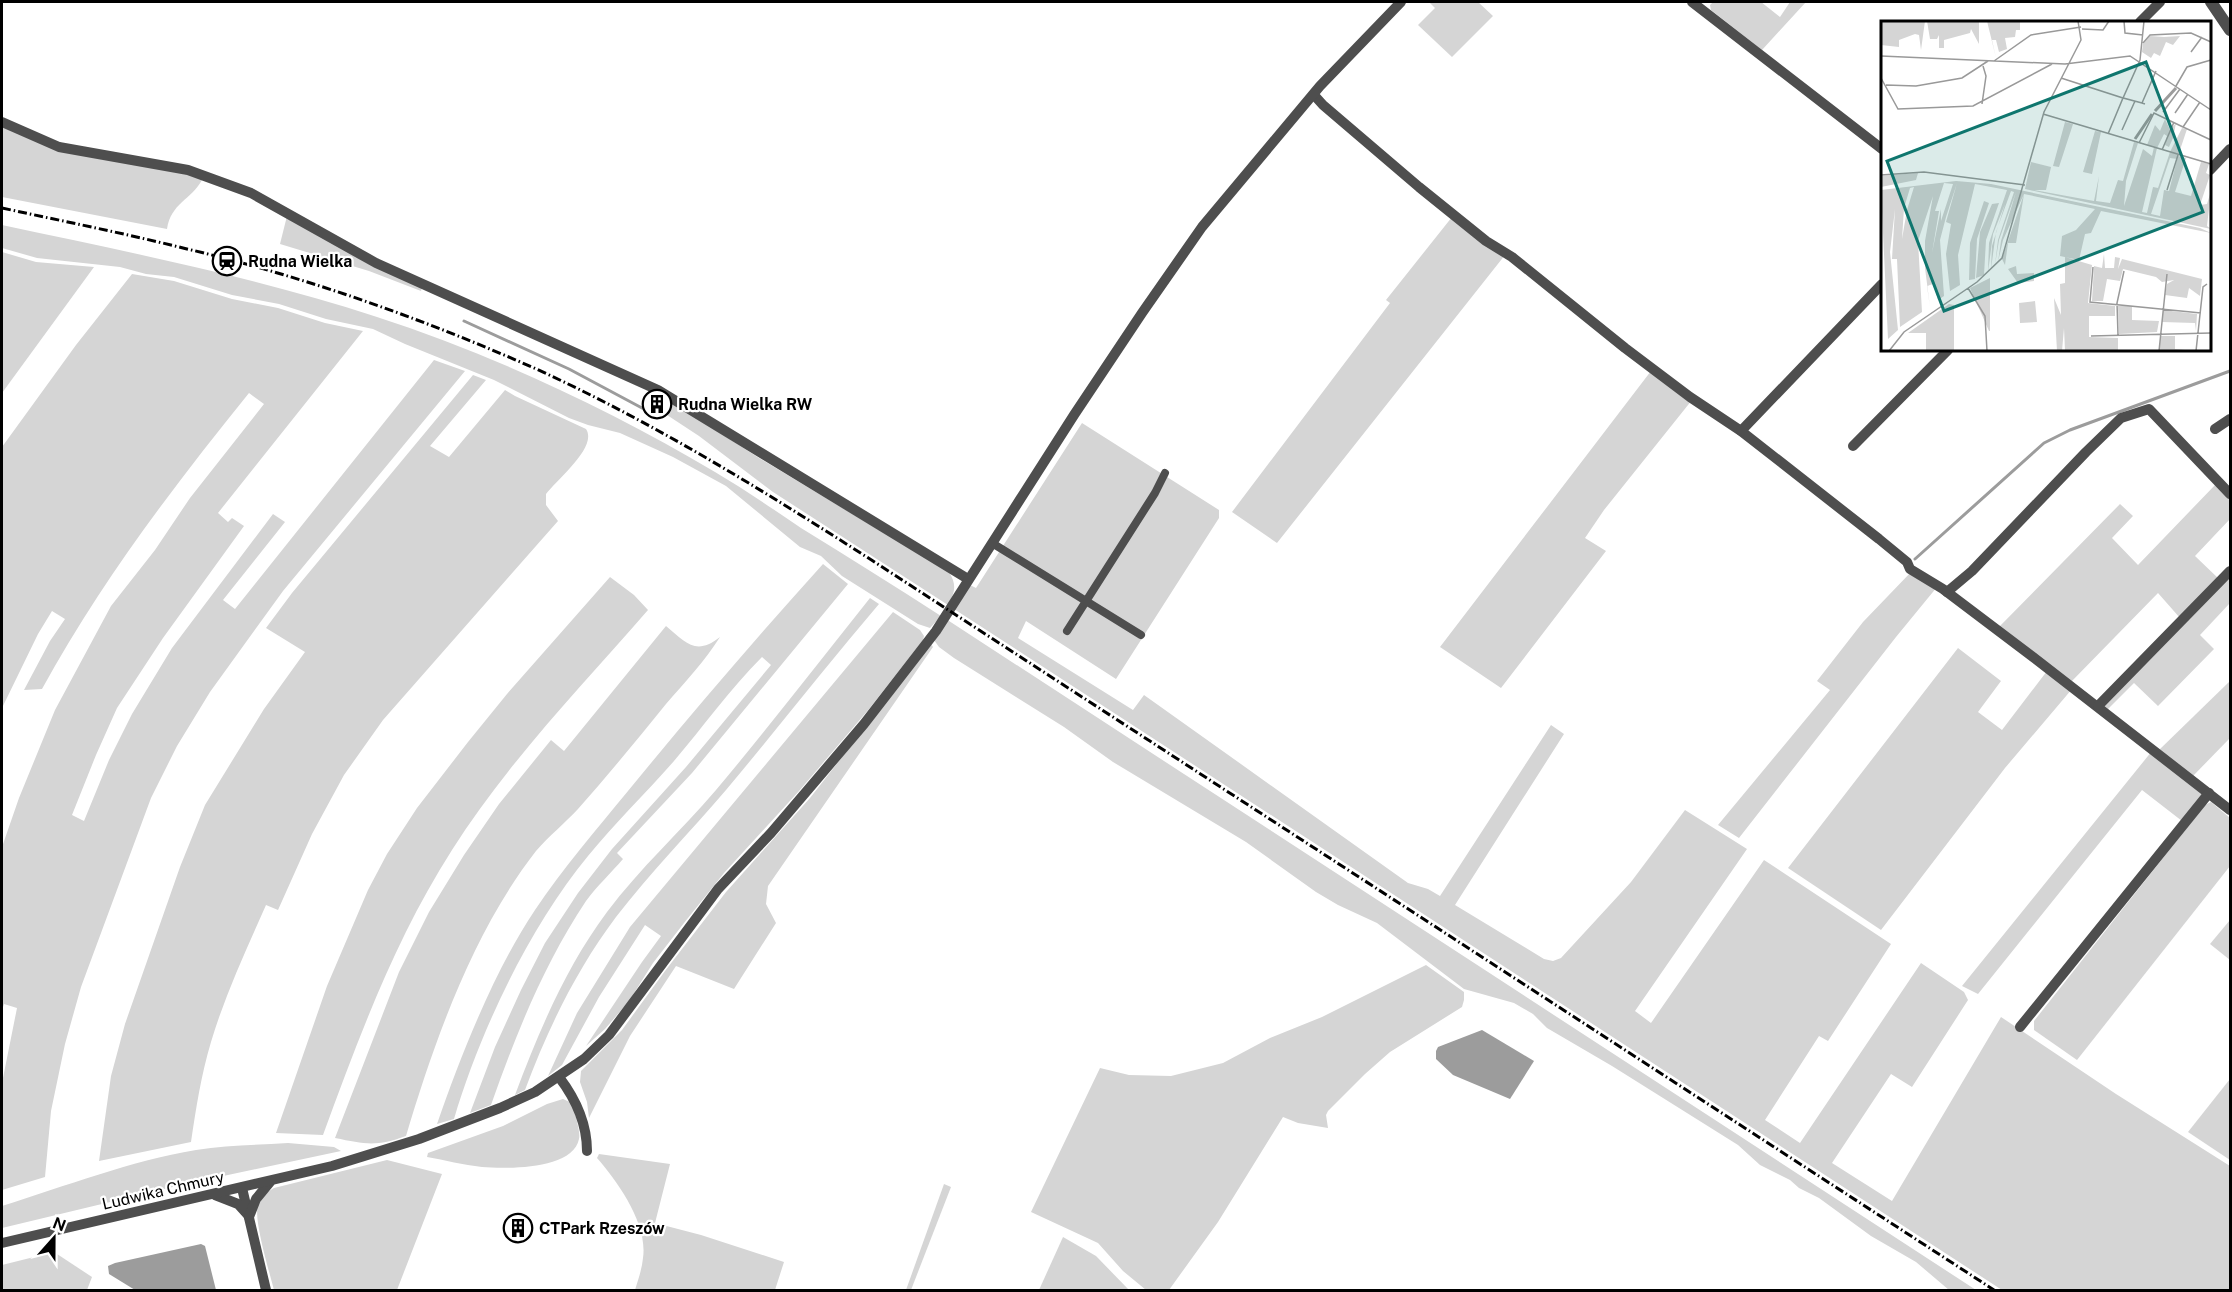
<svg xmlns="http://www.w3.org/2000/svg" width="2232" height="1292" font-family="'Public Sans',sans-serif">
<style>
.green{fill:#d5d5d5}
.water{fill:#9c9c9c}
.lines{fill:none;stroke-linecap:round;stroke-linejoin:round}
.stream{stroke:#9c9c9c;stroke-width:3}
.pedestrian{stroke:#4e4e4e;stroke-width:8}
.minor{stroke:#4e4e4e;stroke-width:10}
.tertiary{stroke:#4e4e4e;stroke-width:12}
.rail{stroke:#000;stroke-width:3;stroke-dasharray:9 3 1.5 3;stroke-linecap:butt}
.labels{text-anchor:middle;stroke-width:4.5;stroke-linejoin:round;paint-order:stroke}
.poi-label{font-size:16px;font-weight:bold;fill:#000;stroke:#fff;text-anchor:start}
.street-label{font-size:16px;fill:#000;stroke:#fff}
.inset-river{fill:none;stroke:#9c9c9c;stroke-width:3}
.inset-road{fill:none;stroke:#999;stroke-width:1.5}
.view{fill:#0f766e;fill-opacity:0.15;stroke:#0f766e;stroke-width:3}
.inset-edge{fill:none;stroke:#000;stroke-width:3}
</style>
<rect width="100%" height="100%" fill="#fff"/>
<!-- green -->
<g class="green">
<path d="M1429,2h49l15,14 -41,41 -34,-32 17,-17z"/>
<path d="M1713,2h48l19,15 10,-15h16l-44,48 -51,-40 -1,-5z"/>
<path d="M2,124l20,10 158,36 22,10c-11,20 -31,23 -35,49l-165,-32z"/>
<path d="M287,216l135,72 -1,3 -52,-20 -89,-27z"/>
<path d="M1452,217l53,38 -228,288 -45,-31 158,-209 -4,-3z"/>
<path d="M2,225c126,27 253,52 375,92 117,38 232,92 338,155 29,17 58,37 86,56 47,29 94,58 140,88l-11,12 -12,-4 -76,-48 -21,-20 -21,-9 -74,-61 -53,-29 -53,-24 -32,-8 -19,-7 -75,-38 -89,-36 -32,-15 -47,-10 -47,-15 -47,-9 -58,-18 -28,-3 -26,-7 -83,-9 -35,-10z"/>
<path d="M2,252l34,10 58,5 -92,126z"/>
<path d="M132,274l42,7 58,18 46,9 47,15 38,8 -145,182 10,9 4,-4 12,8 -81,112 -46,70 -21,47 -24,60 12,6 25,-61 23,-46 40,-66 101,-134 12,8 -62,78 12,9 199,-249 31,11 -182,220 -73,101 -33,54 -26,52 -70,189 -16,57 -14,67 -6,66 -43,13v-107l15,-75 -13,-4 -2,6v-163l17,-49 36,-88 56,-104 44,-56 35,-52 74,-94 -15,-11c-76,94 -149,190 -207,296l-18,1 26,-49 15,-22 -13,-8 -14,23 -36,74v-261l74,-102z"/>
<path d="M1651,371l41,29 -88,110 -19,28 21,13 -105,137 -61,-41z"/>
<path d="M473,375l13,5 -56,66 19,11 56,-67 10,6 71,33c12,18 -29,50 -40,65v11l12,16 -175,199 -39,55 -32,59 -34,76 -12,-5c-20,45 -41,90 -55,137 -10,33 -15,67 -20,100l-92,19 12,-85 14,-52 55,-157 25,-62 59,-96 41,-57 -39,-24 26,-35z"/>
<path d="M673,403l86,55 190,114c8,13 6,20 -1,33l-175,-113 -74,-56 -32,-21z"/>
<path d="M1082,423l137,87v8l-103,161 -90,-58 -8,17 115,72 11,-15 264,188 20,6 12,7 111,-171 13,9 -109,171 89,54 9,2 8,-3 70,-76 54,-72 62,39 -112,162 16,12 113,-163 127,84 -63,97 -9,-5 -54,84 35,23 121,-180 43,29 4,8 -56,87 -21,-13 -59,89 60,38 109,-184 115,77 114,72v124h-228l-1048,-681 16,-24 6,3z"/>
<path d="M2216,484l14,14v21l-35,37 24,23 -39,39 -22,-25 -87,89 -72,-55 121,-123 13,12 -21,22 26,27z"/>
<path d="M823,564l25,20 -156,189 -75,80 6,6c-12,14 -26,27 -37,42 -42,63 -70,133 -95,204l-21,8 25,-66 26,-57 24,-47 33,-50 34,-44 74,-82 85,-102 -9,-8c-32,32 -59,70 -88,104 -28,32 -59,62 -86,95 -58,70 -108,175 -134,263l-17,5c24,-69 57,-153 98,-214 28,-42 61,-80 93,-119 63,-77 128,-153 195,-227z"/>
<path d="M1912,571l25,16 -41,50 -157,201 -21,-13 112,-135 -13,-9 46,-59z"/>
<path d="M610,577l24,18 14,15c-67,77 -141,153 -196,240 -57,89 -93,187 -129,285l-47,-2 51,-147 41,-96 19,-36 30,-46 51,-66 39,-48z"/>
<path d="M2230,577v26l-30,32 14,14 -56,57 -24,-23 -27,27 -5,-4z"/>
<path d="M870,598l9,6c-52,61 -101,124 -153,186 -36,42 -76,83 -110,127 -39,52 -68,111 -91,173l-10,5c24,-64 51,-128 92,-183 33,-44 74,-81 109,-122 53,-63 103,-128 154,-192z"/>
<path d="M893,612l27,18 4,6 -1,4 -54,69 -70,82 -75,82 -40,50 -31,40 -24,38 -24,28 -19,17 56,-84 19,-26 -16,-11 -46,72 -37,68 -14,11 29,-63 53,-86z"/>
<path d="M946,619l1030,671h-27l-33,-28 -45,-26 -52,-38 -20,-10 -9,-8 -30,-15 -22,-20 -126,-79 -65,-38 -14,-14 -19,-11 -50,-14 -87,-66 -39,-18 -22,-13 -70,-50 -133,-80 -49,-35 -110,-69 -15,-11 -5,-7z"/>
<path d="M666,626c20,17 30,30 54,11 -15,24 -35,45 -54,67 -29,36 -58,71 -88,105 -13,14 -29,27 -42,42 -63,81 -101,188 -130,285 -30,11 -41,8 -71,2l64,-166 30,-60 35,-57 35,-51 52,-64 13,11z"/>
<path d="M931,644l2,3 -165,239 -2,18 10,19 -42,66 -58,-23 -46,70 -41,82 -2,-16 -7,-20 1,-11 41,-41 43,-59 61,-79 84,-94z"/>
<path d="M1958,648l43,33 -23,31 24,18 45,-59 25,18 -67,79 -124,162 -93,-62z"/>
<path d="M2230,681v57l-38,39 -34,-26z"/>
<path d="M2152,751l51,43 -21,27 -40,-31 -164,204 -16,-8z"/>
<path d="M2211,802l19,16v48l-153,194 -43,-30v-9l171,-216z"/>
<path d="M2230,920v40l-20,-16z"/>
<path d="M1426,965l38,27v8l-2,7 -72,45 -25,22 -37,37 -2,4 2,13 -30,-5 -15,-6 -65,105 -49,68h-23l-23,-19 -25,-28 -67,-31 69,-144 29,7 42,1 52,-13 47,-25 52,-21z"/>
<path d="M2230,1079v81l-42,-28z"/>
<path d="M563,1099l9,4c2,8 9,29 7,36 -6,31 -73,30 -97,28 -19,-2 -37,-7 -55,-10l1,-4 75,-27 44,-22z"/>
<path d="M288,1143l46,4 7,4 -160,34 -179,43v-22c64,-20 128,-45 194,-56 30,-5 62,-5 92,-7z"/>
<path d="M599,1154l71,10 -15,59 46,12 83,27 -9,28h-140c3,-10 7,-21 8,-32 5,-34 -25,-76 -46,-100z"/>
<path d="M387,1160l55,14 -45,116h-123c-4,-16 -21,-71 -16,-85 3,-8 9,-13 16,-17z"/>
<path d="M944,1184l7,3 -40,103h-5z"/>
<path d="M1063,1237l33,19 33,34h-90z"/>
<path d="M54,1252l38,25 -5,13h-85v-25z"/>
</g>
<!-- water -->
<g class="water">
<path d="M1482,1030l52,31 -24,38 -57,-24 -17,-16v-8l2,-4z"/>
<path d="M201,1244l4,2 11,44h-81l-26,-16 -1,-8 7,-3z"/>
</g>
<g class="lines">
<!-- stream -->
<g class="stream">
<path d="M464,321l105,48 73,39"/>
<path d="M1915,559l129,-116 26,-13 160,-59"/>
</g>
<!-- pedestrian -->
<g class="pedestrian">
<path d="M992,543l149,92"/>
<path d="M1067,631l88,-138 10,-20"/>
</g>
<!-- minor -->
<g class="minor">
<path d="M1692,2l190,147"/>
<path d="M2140,22l20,-20"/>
<path d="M1314,95l9,10 96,82 67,54 26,16 113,91 65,49 51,34 138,108 28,23 3,7 33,20 90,68 197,153"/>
<path d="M2,122l57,25 129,23 63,23 125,70 282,127 310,189"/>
<path d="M2210,170l20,-21"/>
<path d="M2215,429l15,-10"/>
<path d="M1741,431l141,-147"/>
<path d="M1853,446l95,-96"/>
<path d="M1947,592l25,-21 114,-119 35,-34 28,-9 81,85"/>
<path d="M2098,706l132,-135"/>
<path d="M2020,1027l189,-234"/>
<path d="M559,1077c16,21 28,47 28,74"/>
<path d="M242,1188l24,102"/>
<path d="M215,1195l23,9 9,10"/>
<path d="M249,1217l7,-18 14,-17"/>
<path d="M2,1243l330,-77 87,-27 81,-31 35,-16 49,-33 25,-24 109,-146 53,-56 93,-109 72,-93 138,-216 68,-102 60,-86 118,-141 81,-84"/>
</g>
<!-- tertiary -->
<path class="tertiary" d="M2211,2l19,28"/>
<!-- rail -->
<path class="rail" d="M2,208c60,13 121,25 181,40 120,28 238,70 351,120 119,54 230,123 339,193l1121,729"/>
</g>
<!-- icons -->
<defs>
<g id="station-ring" transform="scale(1.5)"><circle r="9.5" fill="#fff" stroke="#000" stroke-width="1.5"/><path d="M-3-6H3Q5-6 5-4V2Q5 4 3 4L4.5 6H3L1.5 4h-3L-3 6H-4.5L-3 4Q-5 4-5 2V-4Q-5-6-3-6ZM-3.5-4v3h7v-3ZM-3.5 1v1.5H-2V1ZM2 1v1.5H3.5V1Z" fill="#000"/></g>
<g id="building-ring" transform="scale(1.5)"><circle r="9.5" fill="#fff" stroke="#000" stroke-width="1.5"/><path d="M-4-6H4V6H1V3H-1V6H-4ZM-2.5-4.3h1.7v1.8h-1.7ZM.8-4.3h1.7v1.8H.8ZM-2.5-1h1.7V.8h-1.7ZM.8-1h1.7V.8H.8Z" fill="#000"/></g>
</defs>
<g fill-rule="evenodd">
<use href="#station-ring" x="227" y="261"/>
<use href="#building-ring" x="657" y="404"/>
<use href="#building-ring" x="518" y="1228"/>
</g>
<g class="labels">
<!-- poi labels -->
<g class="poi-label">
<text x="248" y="267">Rudna Wielka</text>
<text x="678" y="410">Rudna Wielka RW</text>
<text x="539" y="1234">CTPark Rzeszów</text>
</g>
<!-- street labels -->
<g class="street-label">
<text transform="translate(163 1190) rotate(-13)" y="6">Ludwika Chmury</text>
</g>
</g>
<!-- overview -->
<g transform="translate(1881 21)">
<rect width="330" height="330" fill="#fff"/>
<path d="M0,0h44l-4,29 -2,-15 -4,-1 -16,6v7l-18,-2zM46,0h52v23l-8,-15 -1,4 -26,7v8h-5v-13l-2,4h-7zM106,0h33v9h-4l-1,7 -10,1 2,11 -8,3 -3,-12h-4l4,18zM269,15l14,1 16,-1 -7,9 -7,-3 -6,14 -6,-3 -3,5 -9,-6 1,-8zM284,98l5,11 6,-7 -3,15 -4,9 -4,-2 2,-9 -3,-2 -7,14 -15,64 5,1 6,-26 5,1 12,-36 12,-24 5,1 -10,30 -7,-1 -19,56 9,2 4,-26 5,1 9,-35 8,2 -11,34 16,4 10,-34 8,2 -3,9 4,2 -10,30 7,-1 4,-13 -4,35 4,3 -186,-40 6,-27 20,5 -5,23h-12l60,11 5,-25 -3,25 14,2 8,-23 5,1 11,-39 4,1 -12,38 -2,25 19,-57 9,7 2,-9 -7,-2 8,-20 5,6zM184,101l8,2 -14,43 -6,-1zM214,110l6,1 -9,42 -9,-2zM37,152l-2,7 -35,7v-11zM75,160l35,3 209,44 11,5 -110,-22 -10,22 -6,1 -6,26 -19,-4 2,-20 14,-6 19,-21 -71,-15 -8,49h-8l-3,22 -3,-6 22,-65 -21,46 -5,22 3,-21 15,-49 -17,48 -4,25 3,-25 16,-48 -3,-1 -15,41 -5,37 1,-23 13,-42 -12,30 -5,38 1,-29 18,-53 -32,-6 -17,71 2,30 -10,6 -4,-37 5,-30 -5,-2 11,-39 -11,34 -6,23 4,56 -6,4 -6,-22 1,6 -6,2 3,21 -5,-39v-27l8,-45 -15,45 4,71 -22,15 -3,-68h-5l3,-50 -5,43 8,78 -10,9 -7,-149zM63,162l9,1 -12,37v-12l-9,44 7,-42h-4zM33,166l-7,23 -5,29 2,-31 6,-20zM103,180l5,2 -12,36 -2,40 -6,1 1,-37zM118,182l-13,37 -2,35 -8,3 4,-46 12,-28zM223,233l1,14h9l1,-11 5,1 -2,11 4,-10 80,20 -2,17 -11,-8 -2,10 -22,-3 2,-11 7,-4 -12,2 -6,-5 -33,-8 -3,12 -13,-2 -4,22h-11l2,-35 8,2zM184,236l27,8 -4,38 27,3v10h-26v21l29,1v13h-53l-1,-23 -2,23h-5l-3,-53 7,17 -1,-31 5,-1zM135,245l1,8 17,-1v8l-16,2 -10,-14zM109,257v53h-1l-19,-43zM154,280l2,21 -17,1 -1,-20zM68,283l5,1v46h-28v-18h-18zM237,285h14v14l27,1 -2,11 -38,2zM282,289l34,4 -1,17 -1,-8 -33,-1zM279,315h15v13l20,2h-35z" fill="#d5d5d5" fill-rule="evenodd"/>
<path class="inset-river" d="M274,90l21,-23M254,118l17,-25"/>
<path class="inset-road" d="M243,0l1,12 18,2M201,8l21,1 6,-9M262,22l7,-8 41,-2 20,9M310,31l11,-15M0,35l184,8 65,-8 81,54M113,40l37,-26 50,-8M0,57l17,31 75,-3 79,-42M180,57l62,20 17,-38 4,-39M5,64l30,1 46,-8 26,-17M295,65l11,-19 24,-7M319,81l-17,25 28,13M101,83l4,-28 -3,-10M264,83l-3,-1 14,-32M282,91l17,-23M294,92l13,-19M162,93l168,50M241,109l13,-29M227,113l15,-36 19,5M258,122l15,-30 29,14M281,129l12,-28M0,154l43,-3 101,13M286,169l11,-35M212,246l-3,35 111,11M87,267l17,28 2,35M237,314l-1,-32 7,-32M210,315l120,-3M8,330l15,-19 73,-50 25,-24 42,-146 37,-72 -3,-19M278,330l8,-77M315,330l7,-64 4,-3"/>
<path class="view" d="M265,41l57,150 -259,99 -57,-150z"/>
<rect width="330" height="330" class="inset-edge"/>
</g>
<!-- border -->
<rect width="2232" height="1292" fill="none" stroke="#000000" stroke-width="6"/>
<!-- north arrow -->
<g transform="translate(54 1238) rotate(21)" stroke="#ffffff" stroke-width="4.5" paint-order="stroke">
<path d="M0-4.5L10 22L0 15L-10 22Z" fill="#000000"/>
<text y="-9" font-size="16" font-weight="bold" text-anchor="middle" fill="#000000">N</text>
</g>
</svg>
